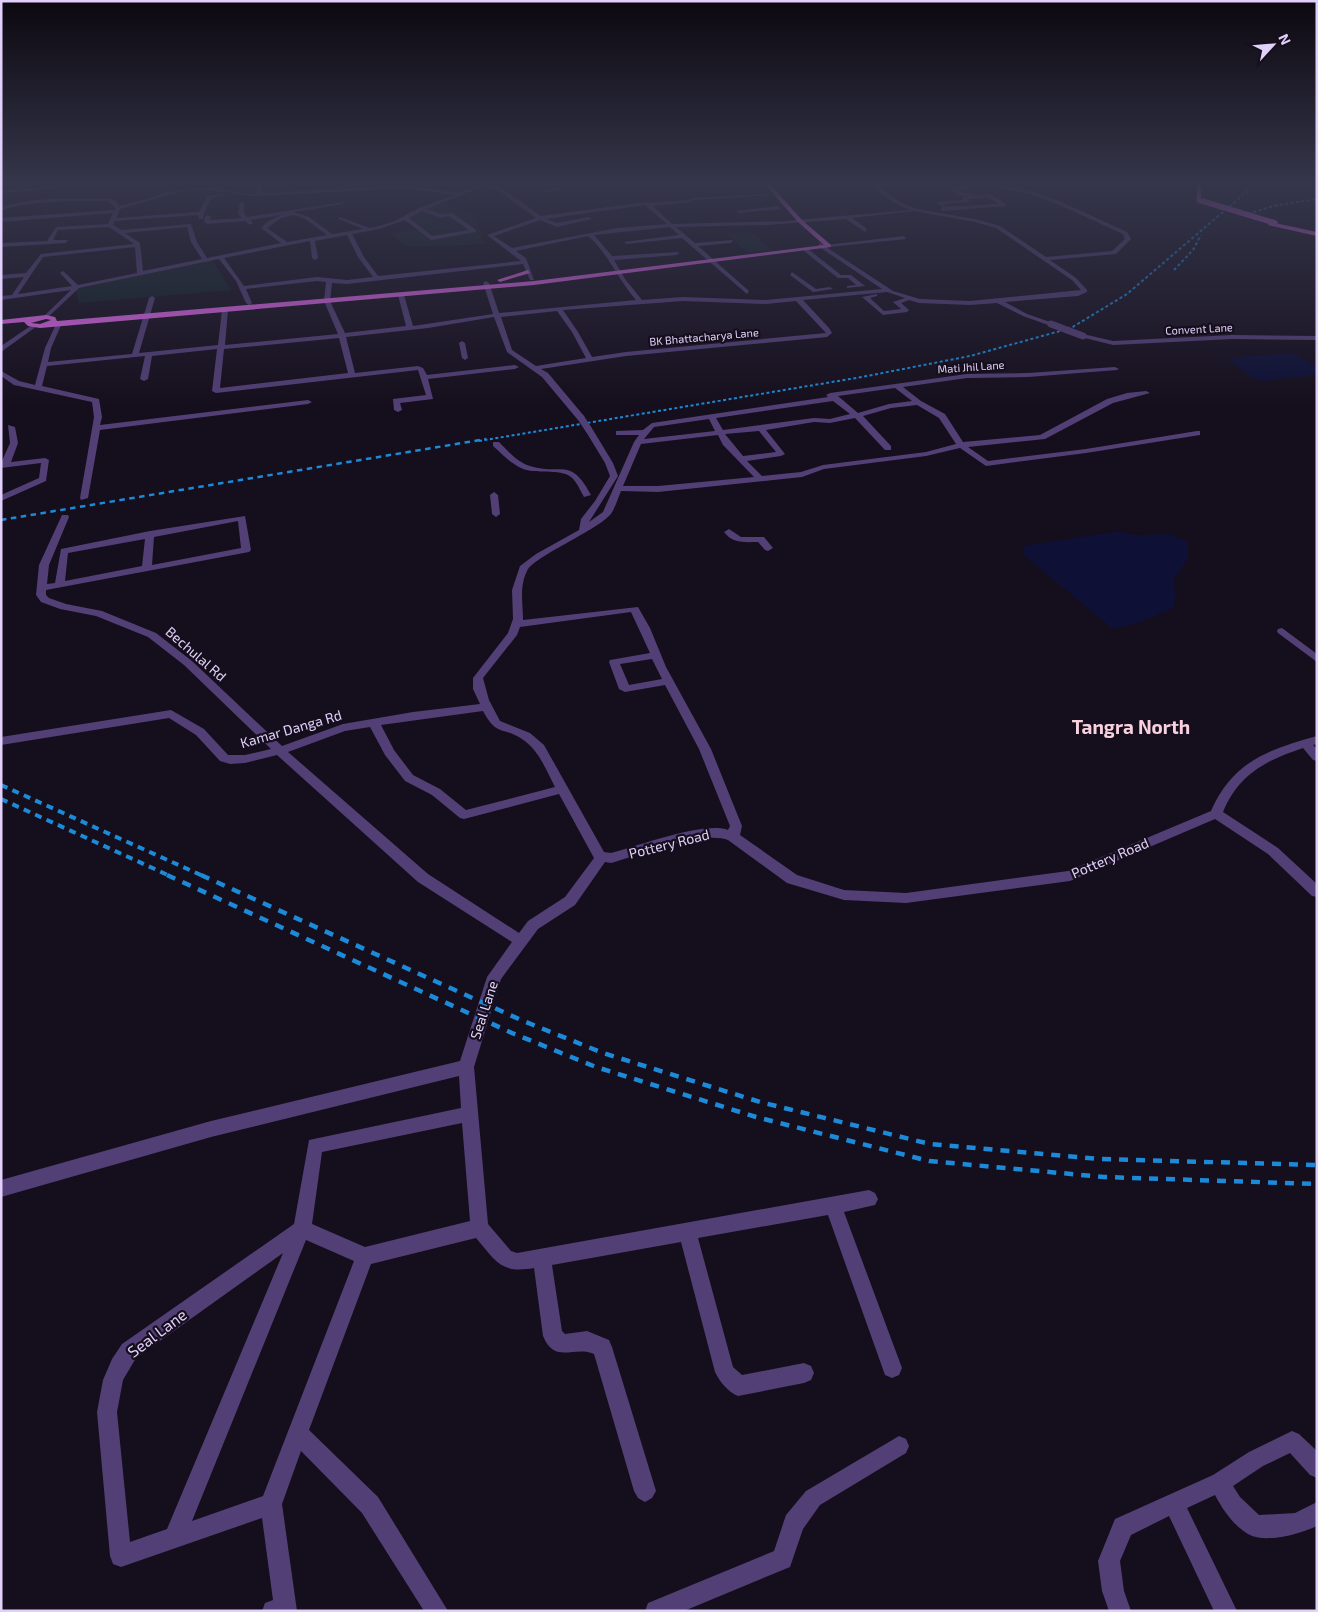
<svg xmlns="http://www.w3.org/2000/svg" width="1318" height="1612" font-family="'Exo 2',sans-serif">
<style>
.green{fill:#122025}
.water{fill:#0e1035}
.lines{fill:none;stroke-linecap:round;stroke-linejoin:round}
.minor{fill:#523f75;fill-rule:evenodd}
.major{fill:#e365eb;fill-rule:evenodd}
.rail-far3{stroke:#1c8ad8;stroke-width:2;stroke-dasharray:3 2.5;stroke-linecap:butt}
.rail-far2{stroke:#1c8ad8;stroke-width:2.5;stroke-dasharray:5.5 4.5;stroke-linecap:butt}
.rail-far1{stroke:#1c8ad8;stroke-width:4;stroke-dasharray:7 5.5;stroke-linecap:butt}
.rail{stroke:#1c8ad8;stroke-width:4.5;stroke-dasharray:9 8;stroke-linecap:butt}
.minor-bridge{stroke:#523f75;stroke-width:7}
.major-bridge{stroke:#e365eb;stroke-width:5.5}
.labels{text-anchor:middle;stroke-width:4.5;stroke-linejoin:round;paint-order:stroke}
.far-street-label{font-size:11px;fill:#e1d0f9;stroke:#150e1c}
.street-label{font-size:14px;fill:#e1d0f9;stroke:#150e1c}
.near-street-label{font-size:16px;fill:#e1d0f9;stroke:#150e1c}
.district-label{font-size:19px;font-weight:bold;fill:#f9d1de;stroke:#150e1c}
</style>
<rect width="100%" height="100%" fill="#150e1c"/>
<!-- green -->
<g class="green">
<path d="M440,203l33,11 9,19 -1,4 5,7c-27,2 -53,1 -79,3l-10,-8 -5,-6 26,-4 -14,-9z"/>
<path d="M751,232l21,18 -24,3 -22,-20z"/>
<path d="M212,260l19,30 -152,13 -3,-14z"/>
</g>
<!-- water -->
<g class="water">
<path d="M1294,353l23,14v8l-53,6 -10,-2 -27,-20 20,-3z"/>
<path d="M1119,531l15,4 35,-1 19,8v17l-15,21 3,17 -4,12 -35,14 -24,6 -88,-73 -3,-10z"/>
</g>
<g class="lines">
<!-- minor -->
<g class="minor">
<path d="M114,182h20l-133,11v-2z"/>
<path d="M214,182l4,1 -2,5 27,6h14v-12h4l1,11 143,-7 54,7 27,-11h7l-5,3 15,4 38,27 105,-14 3,1 40,-3 2,-2 77,-4 2,1 -77,5 -2,2 -38,4 19,18 114,-3 124,-11 -17,-8 -26,-20 78,2 6,3 37,-5 46,10 25,9 68,31 4,7 -15,15 -66,6 26,18 11,12v2l-9,4 -73,6 22,12 26,9v2l-2,1 -28,-10 -26,-13 -27,2 -51,-2 -10,-3 -8,3 8,7 -2,2 -24,3 -21,-18 15,-3v2l-7,2 14,13 17,-2 -8,-7 12,-4 -18,-6 -84,8 26,28 3,5 -5,4 -201,19 -85,13 7,4 36,43 1,2 -4,2h-3l-36,-43 -35,-25 -13,-35 -66,11 -82,9 9,36 63,-7 5,2 4,7 88,-10 4,2 -4,2 -87,10 5,20 -33,4 2,7 -4,2 -4,-2 -1,-11 33,-4 -8,-25 -202,23 -4,-2 5,-42 -65,7 -4,23 -4,2 -4,-2 5,-23 -98,10 -5,20 57,13 3,18 -2,8 208,-25 4,2 -4,2 -208,26 -12,68 -7,2 -1,-2 14,-81 -2,-15 -78,-17 -13,-9v-5l18,10 16,4 10,-37 12,-26 5,1 -11,25 -3,14 84,-8 17,-56 3,-2 3,2 -16,55 79,-8 4,-35 3,-2 3,2 -3,35 113,-11 -14,-33 2,-19 -9,-1 -71,8 6,14 -3,2 -3,-2 -10,-22 -17,-22 -140,29 -33,31 -3,-2 1,-1 27,-26 -70,10v-4l11,-1 12,-18 -23,2v-4l25,-2 15,-19 93,-10 -25,-17 -51,3 -5,10h15l-2,3 -65,4v-4l46,-2 9,-14 52,-3 5,-11 -112,9v-4l114,-8v-2l-7,-7c-35,0 -72,-1 -107,9v-3c34,-11 73,-8 108,-8l7,2 3,5 35,-9 11,-5 46,-4zM484,186l15,5 37,27 -49,17 34,26 -143,15 -14,-19 -12,-23 27,-5 26,-9 26,20 45,-8v-2l-24,-17 -11,1 -15,-5zM878,186h66l17,10h11l-10,1 1,3 -26,2v2l6,3 -3,2 3,2 63,-5v-2l-16,-10 -17,1 2,-2h-11l-6,-4 34,-3 39,8 24,9 68,31 2,5 -13,12 -66,6 -46,-31 -25,-7 -58,-10 -16,-6zM405,188l49,7 -35,13 -24,13 -19,6 -6,1 -31,-11v2l24,10 -31,5 -23,-17 -15,-5 48,-8 2,-2 -97,15 -3,-3v-11l-4,-1 -2,12 4,4 -32,2 1,-3 -3,-2 -3,2 -1,5 3,2 38,-3 5,4 3,-2 -3,-3 31,-5 -14,7 -6,6 20,15 -74,15 -10,-16 -6,-18 -70,6 -8,-5 1,-4 84,-6 1,4h4l1,-6 7,-15 15,-3 -2,-1 -17,2 -8,16 -83,6 4,-9c31,-8 62,-22 94,-18 16,1 30,5 46,5zM987,197l12,7 -56,3 2,-1 -1,-2 24,-2 2,-1 -2,-2zM645,205l22,19 -50,4 -105,20 -18,-12 46,-16 17,7 35,-8 -3,-2 -32,6 -11,-4zM422,211l19,7 8,-2 20,14 -37,6 -23,-18zM914,211l61,11 21,6 76,52 9,10 -111,11 -50,-2 -27,-8 -73,-48 -2,3 64,43 -116,11 -83,-3 -41,3 -17,-21 -11,-19 63,-5 2,-3 -67,4 -18,-21 76,-8 9,8 -55,7 3,2 55,-6 65,56 2,-3 -51,-45 33,-3 2,-3 -38,3 -19,-16 92,-2 78,-6 19,13 2,-3 -15,-11zM294,215l11,4 22,16 -40,7 -20,-14 14,-10zM187,227l4,15 11,17 -59,12 -3,-28 -15,-10zM347,235l11,22 15,20 -26,3 -30,-3 -73,9 -20,-28 86,-17 2,17 3,2 3,-2 -3,-17zM588,236c21,18 30,44 48,64l-137,13 -10,-30 -3,-2 -3,2 10,31 -80,12 -9,-31 -3,-2 -3,2 8,31 -61,7 -15,-32 2,-18 15,1 176,-20 7,16h4l-8,-22 -10,-7zM135,247l2,26 -59,12 -15,-14 -3,2 12,13 -54,8 25,-37zM683,301l83,3 30,-3 30,32 -200,19 -34,5 -14,-25 -15,-22zM557,311l15,21 14,26 -50,8 -24,-16 -11,-33zM339,338l9,35 -128,15 4,-39z"/>
<path d="M542,182h6l14,8 -19,3v-2l12,-2z"/>
<path d="M778,206l2,3 -41,4 -3,-2z"/>
<path d="M904,236l2,3 -77,8 -3,-2z"/>
<path d="M804,249h4l33,26h10l14,11 -18,2v-2l9,-1 -8,-7h-10l-34,-27z"/>
<path d="M792,272l24,17 14,-2 3,2 -20,3 -23,-17z"/>
<path d="M32,325l5,1 -36,26v-6z"/>
<path d="M1083,334l30,7 119,-6 85,1v4l-85,-1 -119,6 -32,-8 -1,-1z"/>
<path d="M462,341l3,2 3,15 -3,2 -3,-2 -3,-15z"/>
<path d="M1115,367l4,2 -2,1 -89,7 -61,1 -64,9 18,14 24,13 18,28 77,-7 67,-36 20,-6 19,-2 4,2 -37,10 -68,36 -77,8 20,14 98,-12 111,-18h3v4l-114,18 -100,13 -26,-18 -34,8 -102,13 -22,8 -144,15 -37,-1c-3,7 -6,18 -11,24 -16,17 -77,42 -83,56 -8,16 -4,33 -4,49l115,-13 12,21 16,39 45,82 31,77 -2,9 57,40 47,15 62,3 162,-22 143,-60c21,-49 58,-62 106,-75v8l-4,1 4,4v12l-4,-1 -10,-12c-38,13 -64,26 -80,64l55,36 39,36v13l-5,-1 -44,-42 -53,-35 -145,62 -164,22 -62,-3 -57,-17 -59,-43c-25,-10 -89,15 -117,23l-6,-1 -30,43 -37,24 -37,50 -27,88 14,157 23,27 6,2 352,-63 6,3 3,6 -3,6 -31,7 58,156 -3,7 -7,3 -7,-3 -57,-160 -130,23 35,129 9,8 62,-12 7,3 3,7 -3,7 -7,3 -66,13c-10,-4 -18,-14 -23,-24l-34,-130 -129,23 10,66 3,3 22,-3 22,9 3,7 44,144 -4,7 -7,4 -7,-4 -4,-7 -40,-137c-20,-9 -39,11 -51,-18l-9,-68c-34,6 -38,-7 -58,-30l-105,26 -62,166 69,67 70,114h-24l-62,-98 -61,-62 -19,53 15,107h-35l3,-8 8,-3 -11,-82 -141,49 -8,-3 -3,-8 -13,-144 6,-32 9,-21 10,-15 172,-120 15,-84 152,-32 -2,-32 -248,61 -210,60v-17l210,-59 249,-60 27,-84 25,-35 -94,-60 -141,-127 -32,8 -15,1 -10,-3 -24,-26 -27,-17 -168,27v-8l170,-27 33,19 24,26h17l26,-6 -87,-84 -36,-28 -52,-21 -36,-7 -19,-7 -5,-7 3,-30 23,-50h6l1,2 -20,48 -2,19 8,-1 6,-34 89,-18 95,-15 6,34 -2,2 -203,38v5l3,3 17,6 36,7 54,22 36,28 90,85 61,-22 70,-12 67,-8 -7,-15v-11l35,-45 5,-14 -1,-29 8,-24 16,-12 43,-24 2,-11 14,-18 15,-25 -5,-13 -20,-33 1,-2 7,2 20,33 5,13 -29,46 14,-10 31,-70 5,-7h-23v-4l27,-1 9,-7 176,-26 -2,-2 4,-2 137,-19 61,-1zM895,388l17,13 -23,3 -31,9 -20,-17zM833,401l17,13 -20,5 -16,-1 -91,12 -7,-12zM917,405l22,13 17,26 -30,8 -103,13 -22,7 -39,4 -15,-15 34,-5 4,-2 -19,-24 48,-8 16,1 25,-5 30,32h6v-4l-28,-30 28,-8zM709,419l6,12 -71,8 10,-12zM759,431l17,21 -33,4 -18,-22zM718,435l5,10 31,32 -96,9h-35l18,-42zM238,521l3,27 -89,17 2,-28zM145,539l-3,27 -77,15 3,-28zM631,612l19,41 -40,7 -1,2 10,27 6,3 40,-7 34,64 31,77 -2,4c-23,-9 -90,16 -117,23l-7,-1 -60,-107 -14,-12 -30,-12 -11,-21 -6,-22 34,-43 3,-8zM652,659l10,20 -33,6 -9,-21zM483,711c14,26 19,15 39,28 17,11 24,31 33,48l-89,23 -26,-21 -27,-14 -19,-25 -13,-25zM370,727l15,28 20,26 27,14 28,23 4,1 95,-25 35,64 -29,39 -37,24 -9,12 -91,-59 -140,-122 57,-21zM462,1123l8,98 -105,26 -53,-23 10,-72zM306,1240l48,21 -91,235 -71,25zM283,1253l-116,276 -37,13 -13,-130 6,-32 13,-22z"/>
<path d="M8,425l7,2 3,16 -7,19 34,-4 4,2 -3,21 -45,20v-6l38,-17 2,-15 -40,5v-5l9,-20z"/>
<path d="M493,442h6c9,9 18,20 31,24 32,10 40,-10 61,29l-7,2c-4,-7 -7,-15 -13,-20 -11,-9 -36,-2 -50,-9 -11,-5 -19,-14 -28,-22z"/>
<path d="M494,492l4,3 2,19 -4,3 -4,-3 -2,-19z"/>
<path d="M729,529l12,8h23l9,11 -5,3 -3,-1 -7,-8c-13,0 -25,2 -34,-10z"/>
<path d="M1282,628l35,26v8l-39,-29 -1,-2 1,-2z"/>
<path d="M1292,1431l7,3 18,17v27l-7,-3 -20,-22 -27,13 -30,20 7,11 19,18 36,-2 22,-11v24c-17,8 -52,18 -69,8 -15,-9 -25,-24 -33,-39l-28,13 50,103h-23l-45,-95 -38,19 -11,26 4,30 7,20h-22l-7,-20 -4,-30 17,-42 98,-44 36,-23z"/>
<path d="M899,1436l7,3 3,7 -3,7 -86,52 -17,24 -13,38 -106,44h-39l3,-8 126,-52 12,-36 20,-24z"/>
</g>
<!-- major -->
<g class="major">
<path d="M763,182h5l34,38 29,25v2l-297,38 -494,43 -12,-2 -4,-4 -23,2v-4l45,-5 9,2 2,4 477,-40 290,-36 -26,-23zM46,319l5,1 -11,4 -9,-1z"/>
<path d="M1197,182h4v18l-2,1 -2,-1z"/>
<path d="M1270,222l47,10v4l-49,-11z"/>
<path d="M528,270l2,3 -30,9 -3,-2z"/>
</g>
<!-- rail-far3 -->
<g class="rail-far3">
<path d="M1248,214l25,-8 44,-7"/>
<path d="M1174,270l19,-20 8,-15"/>
<path d="M479,441l383,-64 108,-21 101,-28 56,-34 131,-112"/>
</g>
<!-- rail-far2 -->
<path class="rail-far2" d="M1,520l485,-81"/>
<!-- rail-far1 -->
<g class="rail-far1">
<path d="M1,785l202,91"/>
<path d="M1,799l169,77"/>
</g>
<!-- rail -->
<g class="rail">
<path d="M167,875l345,158 84,34 160,50 173,44 175,16 213,7"/>
<path d="M201,875l320,145 82,33 157,49 170,42 170,15 217,6"/>
</g>
<!-- minor-bridge -->
<g class="minor-bridge">
<path d="M1051,324l32,12"/>
<path d="M581,418l8,12"/>
</g>
<!-- major-bridge -->
<path class="major-bridge" d="M1199,200l76,23"/>
</g>
<!-- sky -->
<linearGradient id="sky" x2="0" y2="1"><stop stop-color="#0c080f"/><stop offset="0.45" stop-color="#35364b"/><stop offset="1" stop-color="#35364b" stop-opacity="0"/></linearGradient>
<rect width="1318" height="408" fill="url(#sky)"/>
<g class="labels">
<!-- far-street labels -->
<g class="far-street-label">
<text transform="translate(1199 329) rotate(-3)" y="4">Convent Lane</text>
<text transform="translate(704 337) rotate(-5)" y="4">BK Bhattacharya Lane</text>
<text transform="translate(971 367) rotate(-4)" y="4">Mati Jhil Lane</text>
</g>
<!-- street labels -->
<g class="street-label">
<text transform="translate(196 654) rotate(41)" y="5">Bechulal Rd</text>
<text transform="translate(291 729) rotate(-16)" y="5">Kamar Danga Rd</text>
<text transform="translate(669 844) rotate(-14)" y="5">Pottery Road</text>
<text transform="translate(1110 858) rotate(-23)" y="5">Pottery Road</text>
<text transform="translate(484 1010) rotate(-72)" y="5">Seal Lane</text>
</g>
<!-- near-street labels -->
<g class="near-street-label">
<text transform="translate(157 1333) rotate(-37)" y="6">Seal Lane</text>
</g>
<!-- district labels -->
<g class="district-label">
<text x="1131" y="734">Tangra North</text>
</g>
</g>
<!-- border -->
<rect width="1318" height="1612" fill="none" stroke="#e1d0f9" stroke-width="5"/>
<!-- north arrow -->
<g transform="translate(1273 45) rotate(64)" stroke="#150e1c" stroke-width="4" paint-order="stroke">
<path d="M0-4L9 19L0 12L-9 19Z" fill="#e1d0f9"/>
<text y="-8" font-size="14" font-weight="bold" text-anchor="middle" fill="#e1d0f9">N</text>
</g>
</svg>
